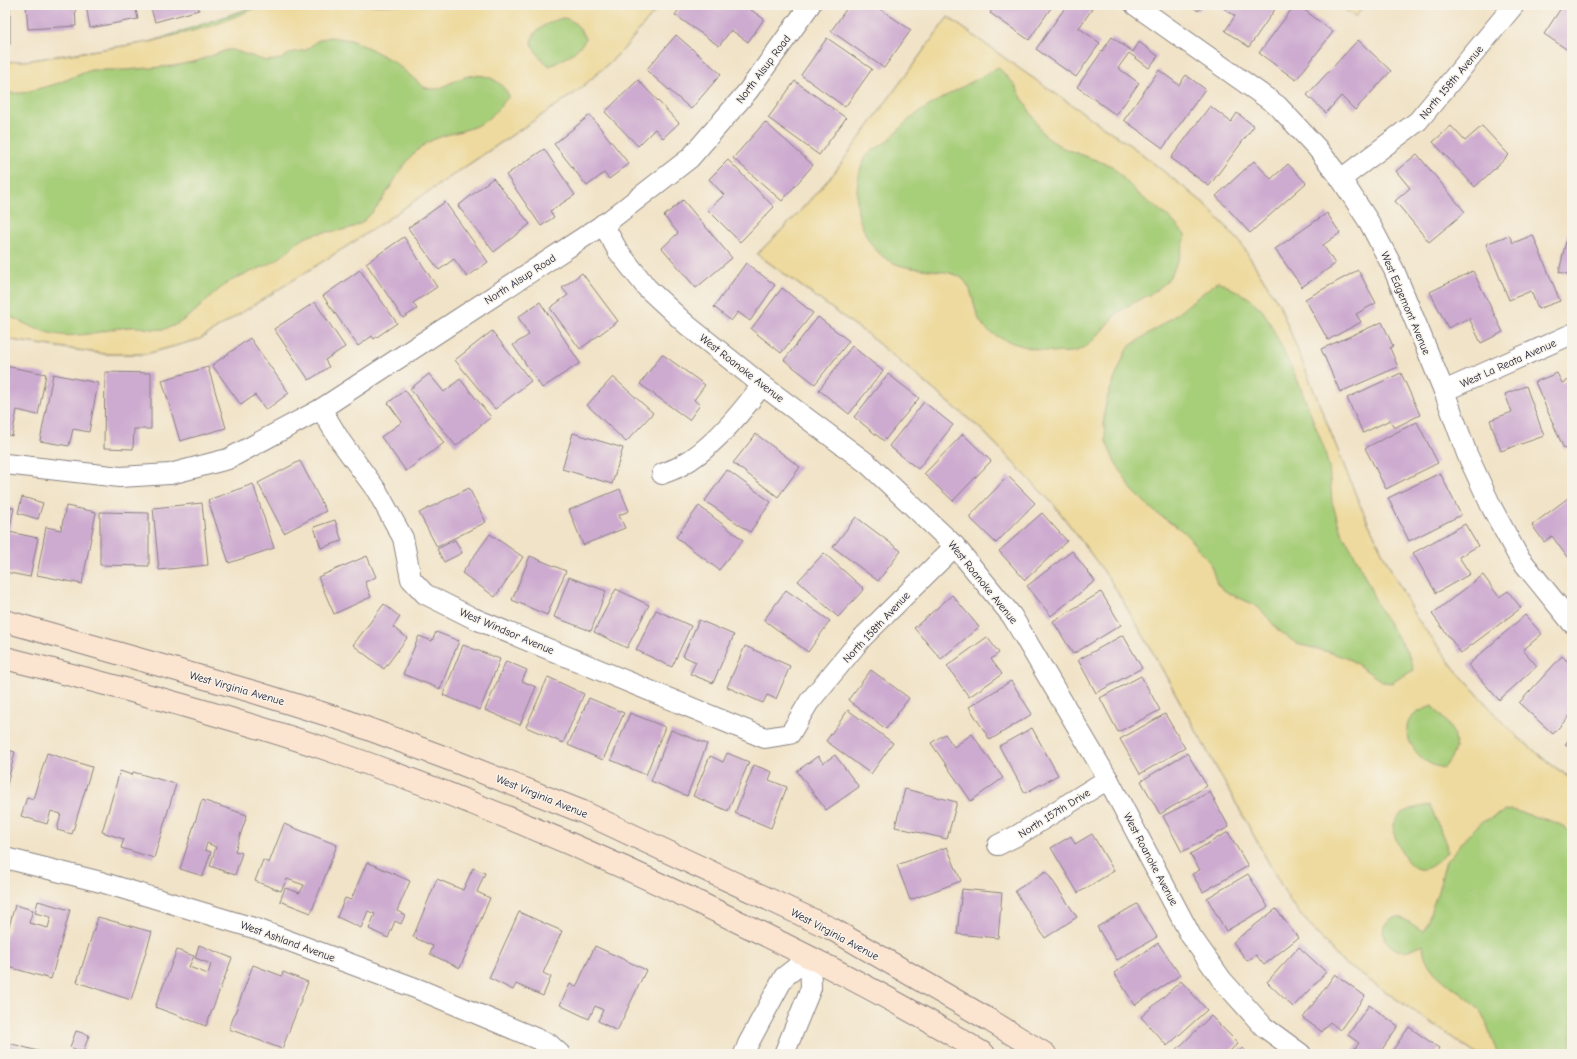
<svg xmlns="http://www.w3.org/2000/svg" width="1577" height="1059" font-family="'Comic Neue',sans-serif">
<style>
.green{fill:#a7ce79;stroke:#64785a}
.sand{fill:#eeda9e;stroke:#887e6c;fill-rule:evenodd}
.building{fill:#cdabd0}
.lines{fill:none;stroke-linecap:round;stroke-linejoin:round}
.street-casing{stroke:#8a8281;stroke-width:22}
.secondary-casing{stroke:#8a8281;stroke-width:24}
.street{stroke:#fff;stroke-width:20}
.secondary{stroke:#fce5d0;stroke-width:22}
.labels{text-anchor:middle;stroke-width:3;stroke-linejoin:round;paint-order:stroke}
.street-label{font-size:11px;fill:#22223b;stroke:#f7f3e8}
</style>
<rect width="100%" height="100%" fill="#f7f3e8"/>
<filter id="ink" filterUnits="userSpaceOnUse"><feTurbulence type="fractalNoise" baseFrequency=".025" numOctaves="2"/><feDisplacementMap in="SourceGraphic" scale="8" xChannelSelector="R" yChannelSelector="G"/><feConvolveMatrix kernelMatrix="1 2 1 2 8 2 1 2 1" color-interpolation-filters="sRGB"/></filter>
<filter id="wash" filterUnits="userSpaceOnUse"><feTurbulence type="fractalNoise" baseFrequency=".012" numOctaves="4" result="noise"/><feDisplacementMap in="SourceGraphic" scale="16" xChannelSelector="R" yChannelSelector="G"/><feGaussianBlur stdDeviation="0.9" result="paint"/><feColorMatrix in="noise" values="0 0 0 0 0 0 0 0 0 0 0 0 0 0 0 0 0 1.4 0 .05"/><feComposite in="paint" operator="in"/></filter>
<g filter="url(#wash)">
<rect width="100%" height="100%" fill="#f1e3c7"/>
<!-- green -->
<g class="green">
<path d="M259,5h401l-38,46 -43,39 -224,151 -155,98 -54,15h-41l-100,-15v-277l20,-1 125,-19z"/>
<path d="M948,17l69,50 117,81 71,56 35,38 39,62 80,199 27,57 29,56 39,52 43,48 22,22 30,25 23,16v275h-96l-136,-94 -49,-57 -145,-263 -37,-62 -54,-72 -73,-76 -115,-96 -110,-80 35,-34 43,-48z"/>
</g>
<!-- sand -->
<g class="sand">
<path d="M263,5h397l-38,46 -43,39 -224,151 -155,98 -54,15h-41l-100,-15v-25c25,12 44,24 74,21 17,-1 33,-7 51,-8 12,-1 26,5 38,1 23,-8 39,-30 58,-44 15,-10 33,-14 49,-23 10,-6 18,-16 28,-22 18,-11 41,-4 58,-16 26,-20 35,-55 59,-75 16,-14 38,-14 56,-22 14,-6 24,-19 33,-30 -10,-20 -30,-25 -50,-17 -13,5 -21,14 -35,8l-30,-25 -23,-13 -20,-9 -22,-3 -12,4 -11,9 -16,3 -8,6 -16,2 -33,-11h-6l-30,11 -24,5 -47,4h-35l-35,14 -34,9h-17v-31l20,-1 125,-19 65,-17zM563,18c12,1 17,11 23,21 -10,14 -21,20 -36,27 -6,-4 -10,-8 -13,-13 -2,-3 -5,-6 -5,-8 -4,-14 21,-25 31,-27z"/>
<path d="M1339,5h26l-10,12z"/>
<path d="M948,17l69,50 117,81 71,56 35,38 39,62 80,199 27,57 29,56 39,52 43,48 22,22 30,25 23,16v55l-11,-9 -10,-4 -39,-11 -7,1 -23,11 -12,11 -24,28 -8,30 -14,40c-12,-4 -24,-22 -37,-9 -5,5 -4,12 -2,18 13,15 21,12 38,4 1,37 43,44 59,70 7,12 9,27 16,40h-22l-136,-94 -49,-57 -145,-263 -37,-62 -54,-72 -73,-76 -115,-96 -110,-80 35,-34 43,-48zM998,67l16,17 26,45 6,8 17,11 49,18 26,28 32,24 16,18c-6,19 -11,41 -28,53 -12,9 -26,13 -38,22 -14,11 -22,29 -38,38 -18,10 -74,-4 -90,-16 -4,-2 -8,-5 -10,-9 -11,-14 -6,-41 -26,-49 -21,-8 -50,-3 -68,-15 -14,-8 -22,-23 -27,-37 -7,-16 -5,-51 5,-66 6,-8 16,-11 24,-18 7,-7 13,-15 21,-21 27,-20 59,-34 87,-51zM1218,281l31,17 13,12 6,9 30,62 26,67 5,20 3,34 9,29 17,30 21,47 31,49 4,13 -23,13 -8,-1 -34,-23 -20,-7 -32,-8 -19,-14 -15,-18 -8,-7 -25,-11 -9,-6 -4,-4 -7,-21 -26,-31 -29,-20 -23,-22 -18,-30 -8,-18 -2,-16v-14l4,-17 18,-44 4,-5 43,-29zM1433,706c19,24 34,33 11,62 -8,-1 -15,-4 -21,-9 -11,-9 -24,-31 -10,-43 5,-5 13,-8 20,-10zM1430,805l16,39 1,8c-17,19 -32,27 -46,-1 -4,-9 -8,-17 -8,-27 8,-15 22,-16 37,-19z"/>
</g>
<g id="blocks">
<!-- building -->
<g class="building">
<rect x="5" y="5" width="5" height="39"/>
<path d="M26,5h49l1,21 -48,3z"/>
<path d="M86,5h49l3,14 -48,9z"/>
<path d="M150,5h48l1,5 -44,12z"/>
<path d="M682,5h62l20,14 -16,23 -17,-12 -12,16 -44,-31z"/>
<path d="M849,5h25l37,25 -27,38 -53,-37z"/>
<path d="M960,5h11l-4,5z"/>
<path d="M996,5h57l-24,35 -39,-27z"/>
<path d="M1067,5h19l6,4 -13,19 21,15 -24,34 -40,-28z"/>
<path d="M1190,5h13l-5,6z"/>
<path d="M1219,5h59l-29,42 -24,-16 10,-15z"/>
<path d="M1295,5h3l35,27 -37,48 -37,-27z"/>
<path d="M1563,5h9v48l-28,-19z"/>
<path d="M676,35l45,39 -30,35 -45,-39z"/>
<path d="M1112,37l21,15 6,-10 19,14 -9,12 -20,-15 -11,15 21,15 -23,32 -39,-28z"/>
<path d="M827,38l45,31 -27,38 -44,-32z"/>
<path d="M1358,40l33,31 -36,39 -14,-14 -15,17 -19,-18z"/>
<path d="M1159,70l20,15 7,-10 19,14 -42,59 -39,-28z"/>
<path d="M638,80l41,43 -16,15 -8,-9 -17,17 -33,-34z"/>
<path d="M795,81l51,37 -27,37 -51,-37z"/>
<path d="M1210,106l21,16 6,-9 17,13 -45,60 -38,-28z"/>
<path d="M590,115l39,49 -20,15 -5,-6 -17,13 -33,-42z"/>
<path d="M765,122l48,43 -31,36 -49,-43z"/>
<path d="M1451,126l14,15 17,-15 27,29 -34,32 -42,-45z"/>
<path d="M544,149l31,46 -25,16 4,6 -13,9 -35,-51z"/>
<path d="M1417,154l48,58 -36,30 -34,-41 15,-13 -14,-17z"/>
<path d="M728,160l46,47 -34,35 -32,-32 16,-15 -15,-16z"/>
<path d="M1254,161l17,18 17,-15 18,19 -56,50 -34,-37z"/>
<path d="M493,178l37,46 -36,28 -36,-46z"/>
<path d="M683,200l49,58 -36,30 -34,-40 16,-15 -14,-17z"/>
<path d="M445,202l43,60 -21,15 -13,-18 -15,11 -31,-42z"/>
<path d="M1327,213l13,20 -17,12 12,19 -33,23 -27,-38z"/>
<path d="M1568,232l4,1v42l-13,-3z"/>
<path d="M1509,235l4,8 20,-8 27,66 -22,8 -7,-18 -22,9 -23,-56z"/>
<path d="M404,237l33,50 -24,16 4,6 -14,9 -37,-55z"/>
<path d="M746,263l29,22 -25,36 -12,-9 -7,9 -17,-14z"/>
<path d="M360,270l37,53 -23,16 -2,-3 -14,10 -35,-50z"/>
<path d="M1358,270l18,33 -20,11 5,8 -33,18 -23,-41z"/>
<path d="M1473,271l30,61 -22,11 -12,-25 -21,10 -18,-36z"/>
<path d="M582,273l36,48 -38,28 -30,-41 18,-13 -6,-7z"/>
<path d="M782,288l31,25 -32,40 -30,-24z"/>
<path d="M315,302l30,45 -20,13 4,7 -20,13 -35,-51z"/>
<path d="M540,302l40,61 -38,25 -29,-43 16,-10 -11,-18z"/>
<path d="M818,317l31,24 -34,43 -31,-24z"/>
<path d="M1382,322l11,24 -3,2 8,19 -58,25 -19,-43z"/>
<path d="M492,331l39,50 -36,28 -40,-49z"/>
<path d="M250,338l39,55 -23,17 -11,-15 -14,10 -29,-40z"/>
<path d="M852,346l31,25 -34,43 -30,-24z"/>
<path d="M662,354l43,31 -11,15 6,5 -11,15 -49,-36z"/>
<path d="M5,366l41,8 -8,41 -21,-5 -5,26 -7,-2z"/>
<path d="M208,367l18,61 -46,13 -18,-61z"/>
<path d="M105,372l46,1v56h-17l-1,20 -29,-1z"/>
<path d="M1401,373l19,42 -26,13 -4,-8 -27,13 -16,-35z"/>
<path d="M1557,373l5,10 10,-4v67l-8,3 -29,-67z"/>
<path d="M53,374l45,9 -9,49 -16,-3 -4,17 -29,-5z"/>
<path d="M429,374l15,18 16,-13 31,38 -35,29 -46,-57z"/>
<path d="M888,374l31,24 -35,43 -30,-24z"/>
<path d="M613,377l40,36 -27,29 -39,-37z"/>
<path d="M1526,386l18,50 -43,15 -11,-31 22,-8 -7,-18z"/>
<path d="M405,390l39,53 -38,28 -25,-34 21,-15 -14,-19z"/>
<path d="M924,402l29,23 -35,44 -29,-23z"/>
<path d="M1417,422l21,41 -52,26 -21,-41z"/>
<path d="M573,433l50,15 -11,36 -50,-15z"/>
<path d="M756,434l44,33 -22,30 -45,-34z"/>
<path d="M963,434l28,27 -38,40 -29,-27z"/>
<path d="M300,461l26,50 -42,22 -26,-50z"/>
<path d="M727,470l44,32 -21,30 -45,-31z"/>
<path d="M1440,473l21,42 -52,26 -21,-43z"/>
<path d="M1008,476l27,27 -39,40 -27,-26z"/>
<path d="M253,484l21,64 -45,15 -21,-63z"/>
<path d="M469,488l17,34 -49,25 -18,-34z"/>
<path d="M620,489l9,22 -10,4 6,13 -42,17 -14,-35z"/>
<path d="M1572,495v59l-5,3 -15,-21 -8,6 -12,-17z"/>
<path d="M22,497l21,6 -5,16 -20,-6z"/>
<path d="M202,503l6,62 -49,5 -6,-62z"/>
<path d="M5,506l9,2 -5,24 29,6 -8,39 -25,-5z"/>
<path d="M66,506l30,6 -14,72 -45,-9 9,-48 15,3z"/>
<path d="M699,506l44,34 -24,30 -43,-33z"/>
<path d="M100,512l49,1v53l-49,-1z"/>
<path d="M1042,513l25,28 -42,39 -26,-29z"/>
<path d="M856,517l45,34 -23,30 -45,-34z"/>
<path d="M335,520l7,21 -21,7 -7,-21z"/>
<path d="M1465,524l13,22 -19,11 11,17 -34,19 -23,-40z"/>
<path d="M490,534l33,23 -28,40 -33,-24z"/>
<path d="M455,540l7,13 -18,9 -7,-13z"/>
<path d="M1072,551l23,30 -44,35 -24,-30z"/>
<path d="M824,553l40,36 -26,28 -40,-36z"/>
<path d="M367,556l9,21 -11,5 6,15 -37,17 -16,-37z"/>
<path d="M530,556l36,15 -19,44 -35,-15z"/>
<path d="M1483,575l16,22 9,-6 13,17 -60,45 -29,-39z"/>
<path d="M569,577l37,14 -15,40 -37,-14z"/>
<path d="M616,589l33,16 -22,43 -33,-16z"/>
<path d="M786,590l44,31 -22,31 -44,-32z"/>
<path d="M1101,592l20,33 -48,29 -20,-33z"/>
<path d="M952,595l27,32 -38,32 -27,-31z"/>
<path d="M384,604l16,13 -7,10 14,11 -23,31 -31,-24z"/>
<path d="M656,610l35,16 -19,41 -36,-17z"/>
<path d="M1525,615l17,19 -19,16 14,16 -38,34 -31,-35z"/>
<path d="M699,620l35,15 -21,48 -23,-9 6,-12 -13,-6z"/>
<path d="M436,632l23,9 -19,48 -37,-15 16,-38 13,5z"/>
<path d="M1123,635l19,33 -46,25 -18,-33z"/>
<path d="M987,637l12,16 -8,6 11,15 -33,23 -22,-31z"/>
<path d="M463,645l37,14 -20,51 -37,-15z"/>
<path d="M745,646l45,20 -14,33 -9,-4 -4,8 -36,-16z"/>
<path d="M1562,656l10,10v47l-19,21 -34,-31z"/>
<path d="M506,661l21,9 -5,11 14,6 -16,38 -35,-15z"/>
<path d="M871,670l38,28 -23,31 -38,-29z"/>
<path d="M1141,676l19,34 -42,22 -18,-34z"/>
<path d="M548,677l36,17 -21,49 -37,-16z"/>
<path d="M1011,681l21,33 -42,26 -21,-33z"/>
<path d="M589,698l35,15 -21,47 -35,-15z"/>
<path d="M848,710l45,33 -22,31 -45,-33z"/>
<path d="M630,713l35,14 -19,48 -35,-15z"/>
<path d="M1165,714l20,34 -45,26 -20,-35z"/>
<path d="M1032,728l26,47 -33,18 -26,-47z"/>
<path d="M671,730l36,14 -20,52 -36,-15z"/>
<path d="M945,734l9,13 18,-13 31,44 -32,23 -40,-58z"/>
<path d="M1572,734v16l-7,-5z"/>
<path d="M5,749l10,3 -9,37h-1z"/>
<path d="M47,753l45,14 -20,67 -15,-4 4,-16 -10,-3 -4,13 -26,-8 6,-19 6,2z"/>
<path d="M727,753l22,9 -21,49 -35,-15 17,-40 13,6z"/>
<path d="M1187,753l20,33 -47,28 -19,-33z"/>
<path d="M835,755l24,32 -33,23 -29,-39 21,-15 5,7z"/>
<path d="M754,765l18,7 -3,8 18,7 -16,41 -36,-15z"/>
<path d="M120,771l12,4 1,-3 43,12 -22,74 -33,-10 3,-9 -22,-7z"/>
<path d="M905,789l52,13 -10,37 -52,-12z"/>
<path d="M1210,792l19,35 -47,25 -19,-36z"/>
<path d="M202,800l45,15 -12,36 7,2 -7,22 -25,-9 6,-19 -9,-4 -2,7 6,2 -8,24 -23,-7z"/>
<path d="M284,824l53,21 -26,68 -31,-12 5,-13 15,5 4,-8 -17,-6 -6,12 -26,-10 8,-21 6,3z"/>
<path d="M1228,832l20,34 -45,26 -11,-18 8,-4 -10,-16z"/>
<path d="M1092,834l22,37 -36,22 -27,-45 20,-12 4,8z"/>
<path d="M947,847l14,34 -51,19 -13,-35z"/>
<path d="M367,862l43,19 -13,30 8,4 -4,9 -6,-3 -7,17 -19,-9 6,-15 -7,-3 -7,17 -24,-11 8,-19 6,2z"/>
<path d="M473,868l12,5 -8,19 13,6 -30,70 -30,-14 3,-8 -20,-9 24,-58 26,11z"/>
<path d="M1046,871l31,46 -32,21 -30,-47z"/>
<path d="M1248,874l20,33 -42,24 -19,-33z"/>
<path d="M962,889l40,4 -4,45 -41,-4z"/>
<path d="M38,901l32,9 -19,69 -46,-13v-25l10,-36 18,5 -4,13 19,5 3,-11 -16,-4z"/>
<path d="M1137,904l20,33 -40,23 -20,-33z"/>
<path d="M1276,909l22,29 -34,27 -8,-10 -9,6 -14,-19z"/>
<path d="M519,912l43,19 -19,42 8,4 -8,19 -27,-12 -3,6 -24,-12z"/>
<path d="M98,917l54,15 -21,68 -54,-18z"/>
<path d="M1158,943l22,32 -45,30 -21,-32z"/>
<path d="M199,945l33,13 -26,68 -51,-19 22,-57 17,6 -5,11 19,7 3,-10 -16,-6z"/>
<path d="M595,946l51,24 -29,61 -19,-10 5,-11 -8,-4 -6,13 -29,-14 10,-21 6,3z"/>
<path d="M1299,947l27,25 -33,35 -26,-25z"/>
<path d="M253,965l29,11 1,-4 25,10 -26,67 -53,-20z"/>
<path d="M1335,974l30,22 -25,34 -10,-8 -8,10 -19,-14z"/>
<path d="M1181,981l26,29 -40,36 -26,-29z"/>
<path d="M1369,1005l29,21 -19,28h-25l-2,-2 7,-9 -11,-8z"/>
<path d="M1211,1016l27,27 -11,11h-55z"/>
<path d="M1409,1027l30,21 -4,6h-45z"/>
<path d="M76,1031l13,4 -6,17 -13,-5z"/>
<path d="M5,1042l40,11v1h-40z"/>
<path d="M1242,1048l8,6h-13z"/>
</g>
</g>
</g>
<g filter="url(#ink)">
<use href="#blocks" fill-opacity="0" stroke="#8a8281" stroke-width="1"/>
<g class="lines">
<!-- street casing -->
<g class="street-casing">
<g id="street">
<path d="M1135,5l143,101 39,42 24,31 28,43 25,48 50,121 23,63 25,54 26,48 54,67"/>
<path d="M1341,179l77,-58 96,-116"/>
<path d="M603,224l15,27 29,37 40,37 75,60 106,79 87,82 57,70 96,163 83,157 31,44 42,47 37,27"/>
<path d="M1444,391l128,-57"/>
<path d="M321,409l20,33 36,49 26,47 8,41 14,15 48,24 292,120 25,-4 19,-32 53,-64 93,-92"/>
<path d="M5,464l115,13 50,-3 58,-15 93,-50 289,-189 80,-62 58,-67 62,-86"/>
<path d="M662,474c7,-3 14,-5 20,-9 29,-16 60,-53 80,-80"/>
<path d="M998,845l20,-10 90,-56"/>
<path d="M5,858l96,24 156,47 161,60 131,55 11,10"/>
<path d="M744,1054l4,-10 36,-67 26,-20"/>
<path d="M784,1054l27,-66 -1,-31"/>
</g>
</g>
<!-- secondary casing -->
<g class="secondary-casing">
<g id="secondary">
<path d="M5,621l249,71 93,29 107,40 129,51 249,117 159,92 54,33"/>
<path d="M5,658c112,28 224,58 333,95 143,50 281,109 417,177 78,38 155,78 229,124"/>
</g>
</g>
<!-- street -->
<use href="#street" class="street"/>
<!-- secondary -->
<use href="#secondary" class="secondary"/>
</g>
</g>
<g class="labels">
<!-- street labels -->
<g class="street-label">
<text transform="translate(763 69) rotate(-53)" y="4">North Alsup Road</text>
<text transform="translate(1451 82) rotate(-50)" y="4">North 158th Avenue</text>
<text transform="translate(520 279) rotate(-33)" y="4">North Alsup Road</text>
<text transform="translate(1406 303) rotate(67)" y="4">West Edgemont Avenue</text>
<text transform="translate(1508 363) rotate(-24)" y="4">West La Reata Avenue</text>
<text transform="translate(742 368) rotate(38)" y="4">West Roanoke Avenue</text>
<text transform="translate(983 582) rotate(51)" y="4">West Roanoke Avenue</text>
<text transform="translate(876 627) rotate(-47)" y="4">North 158th Avenue</text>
<text transform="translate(507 631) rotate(23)" y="4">West Windsor Avenue</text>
<text transform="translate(237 688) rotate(16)" y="4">West Virginia Avenue</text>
<text transform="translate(542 796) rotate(22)" y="4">West Virginia Avenue</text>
<text transform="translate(1054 813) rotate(-32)" y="4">North 157th Drive</text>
<text transform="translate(1151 859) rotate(62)" y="4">West Roanoke Avenue</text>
<text transform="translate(835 934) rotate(28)" y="4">West Virginia Avenue</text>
<text transform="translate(288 941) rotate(20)" y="4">West Ashland Avenue</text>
</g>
</g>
<!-- margin -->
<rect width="1577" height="1059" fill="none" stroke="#f7f3e8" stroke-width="20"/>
</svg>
